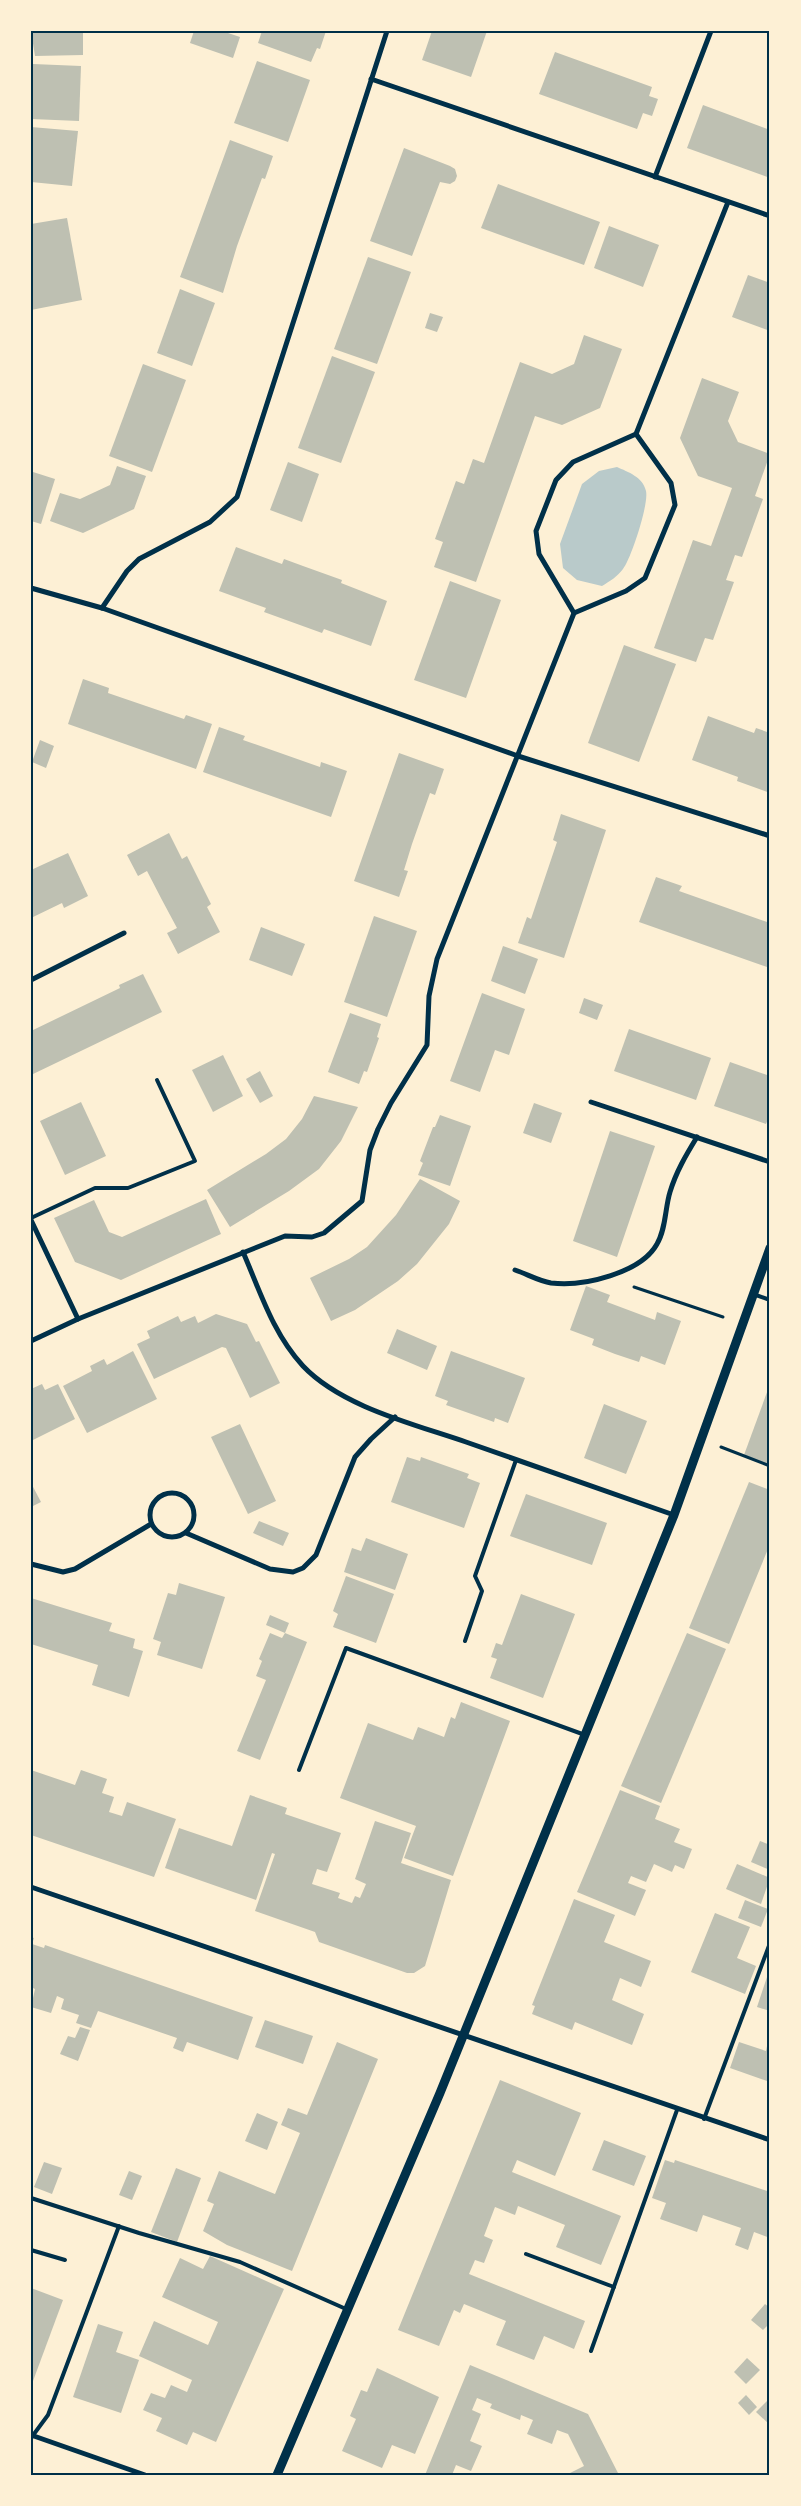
<svg xmlns="http://www.w3.org/2000/svg" width="801" height="2506" font-family="Barlow,sans-serif">
<style>
.green{fill:#b9caca}
.building{fill:#bec0b2}
.lines{fill:none;stroke-linecap:round;stroke-linejoin:round}
.path{stroke:#003049;stroke-width:3}
.service{stroke:#003049;stroke-width:4}
.minor{stroke:#003049;stroke-width:5}
.tertiary{stroke:#003049;stroke-width:9}
.neatline{fill:none;stroke:#003049;stroke-width:2}
</style>
<rect width="100%" height="100%" fill="#fdf0d5"/>
<!-- green -->
<path class="green" d="M617,467c11,5 26,10 29,24 3,13 -15,68 -23,78 -6,8 -13,12 -21,17l-25,-6 -14,-12 -3,-24 22,-60 17,-13z"/>
<!-- building -->
<g class="building">
<path d="M31,31h52v24l-48,1z"/>
<path d="M194,31h28l18,6 -7,21 -43,-15z"/>
<path d="M262,31h64l-6,18 -3,-1 -6,14 -53,-19z"/>
<path d="M432,31h55l-16,46 -49,-17z"/>
<path d="M555,52l97,35 -3,9 9,3 -6,17 -9,-3 -6,16 -98,-35z"/>
<path d="M257,61l53,19 -22,62 -54,-19z"/>
<path d="M33,64l48,2 -2,55 -48,-2z"/>
<path d="M703,105l67,25v48l-83,-30z"/>
<path d="M31,127l47,4 -6,55 -41,-4z"/>
<path d="M230,140l43,16 -8,23 -3,-1 -25,68 -14,47 -43,-16z"/>
<path d="M404,148l46,18 5,3 2,7 -2,5 -5,3 -10,-2 -28,74 -42,-15z"/>
<path d="M498,184l102,38 -16,43 -103,-37z"/>
<path d="M67,218l15,82 -51,10v-86z"/>
<path d="M609,226l50,19 -16,42 -49,-19z"/>
<path d="M368,257l43,15 -34,92 -43,-15z"/>
<path d="M748,275l22,8v48l-38,-14z"/>
<path d="M180,289l35,14 -23,63 -35,-13z"/>
<path d="M430,313l13,4 -6,15 -12,-4z"/>
<path d="M584,335l38,14 -22,59 -38,17 -27,-9 -59,166 -42,-15 9,-25 -8,-3 21,-58 8,3 9,-25 11,4 36,-101 32,12 22,-10z"/>
<path d="M332,356l43,16 -34,91 -43,-15z"/>
<path d="M143,364l43,16 -34,92 -43,-16z"/>
<path d="M702,378l37,14 -11,29 10,21 32,12 -15,42 8,3 -21,58 -7,-2 -9,25 8,2 -21,58 -8,-2 -9,24 -42,-14 39,-108 18,6 21,-58 -34,-12 -18,-38z"/>
<path d="M288,462l31,12 -17,48 -32,-12z"/>
<path d="M117,466l29,10 -12,33 -51,24 -33,-12 10,-28 20,6 30,-14z"/>
<path d="M33,472l22,7 -14,45 -10,-3v-44z"/>
<path d="M236,547l46,17 2,-5 19,7 39,14 -1,3 46,18 -16,45 -47,-17 -2,4 -58,-21 2,-4 -47,-17z"/>
<path d="M450,581l51,19 -35,98 -52,-18z"/>
<path d="M624,645l52,19 -37,98 -51,-19z"/>
<path d="M83,679l26,9 -1,5 76,26 2,-4 26,9 -16,45 -128,-45z"/>
<path d="M708,716l46,17 2,-5 14,5v60l-33,-12 1,-4 -46,-17z"/>
<path d="M219,727l26,9 -2,4 77,27 1,-5 26,9 -16,46 -128,-45z"/>
<path d="M40,740l14,6 -8,22 -14,-6z"/>
<path d="M399,753l45,16 -9,26 -5,-2 -18,51 -8,26 4,1 -9,26 -45,-16z"/>
<path d="M561,814l45,16 -42,128 -46,-15 9,-26 4,2 26,-77 -4,-2z"/>
<path d="M169,833l13,26 5,-3 24,48 -4,3 13,25 -42,22 -11,-21 10,-5 -15,-28 -15,-29 -9,5 -11,-21z"/>
<path d="M68,853l20,43 -24,12 -2,-5 -31,15v-48z"/>
<path d="M656,877l26,9 -3,5 91,32v45l-131,-46z"/>
<path d="M374,916l43,15 -30,86 -43,-15z"/>
<path d="M261,927l44,17 -13,32 -43,-16z"/>
<path d="M503,946l35,13 -13,35 -34,-13z"/>
<path d="M143,974l19,38 -131,63v-44l89,-43 -1,-3z"/>
<path d="M482,993l43,16 -16,46 -14,-5 -15,42 -30,-11z"/>
<path d="M584,998l19,7 -6,15 -18,-7z"/>
<path d="M350,1013l31,11 -4,13 2,1 -12,34 -3,-1 -5,13 -31,-12z"/>
<path d="M629,1029l82,29 -15,42 -82,-29z"/>
<path d="M223,1055l20,41 -30,16 -21,-42z"/>
<path d="M730,1062l40,14v38l-4,10 -52,-18z"/>
<path d="M260,1071l13,25 -13,7 -14,-24z"/>
<path d="M314,1096l44,11 -17,34 -22,28 -30,22 -59,36 -23,-37 59,-36 20,-15 16,-20z"/>
<path d="M81,1102l25,54 -41,19 -25,-54z"/>
<path d="M534,1103l28,10 -11,30 -28,-10z"/>
<path d="M440,1115l31,11 -21,60 -32,-11 5,-12 -3,-2 13,-34h2z"/>
<path d="M610,1131l45,15 -38,111 -44,-16z"/>
<path d="M420,1179l40,22 -11,23 -32,40 -19,17 -43,29 -24,11 -21,-43 39,-19 18,-12 29,-32z"/>
<path d="M206,1199l15,35 -100,46 -46,-18 -21,-44 40,-18 15,32 13,5z"/>
<path d="M586,1286l24,9 -3,7 48,18 2,-8 24,9 -16,44 -24,-9 -2,6 -24,-8 -23,-9 2,-6 -24,-9z"/>
<path d="M216,1314l31,10 9,18 3,-1 21,42 -30,15 -24,-50 -4,-1 -68,32 -17,-35 13,-6 -3,-7 31,-15 3,6 14,-6 3,7z"/>
<path d="M397,1329l40,17 -10,24 -40,-17z"/>
<path d="M133,1351l24,48 -70,34 -24,-47 29,-15 -2,-5 14,-7 3,6z"/>
<path d="M451,1351l74,27 -17,45 -13,-5 -1,4 -48,-17 2,-4 -13,-5z"/>
<path d="M42,1384l3,6 13,-6 17,35 -44,22v-52z"/>
<path d="M770,1384v81l-26,-10z"/>
<path d="M604,1404l43,17 -21,53 -42,-16z"/>
<path d="M240,1424l36,77 -28,13 -37,-77z"/>
<path d="M407,1457l13,4 1,-4 48,17 -2,4 13,5 -16,45 -73,-26z"/>
<path d="M749,1482l21,8v54l-41,100 -40,-16z"/>
<path d="M31,1483l10,19 -10,5z"/>
<path d="M526,1494l81,29 -15,42 -82,-29z"/>
<path d="M259,1521l30,12 -6,13 -30,-13z"/>
<path d="M366,1538l42,16 -13,36 -51,-18 8,-24 9,3z"/>
<path d="M346,1576l48,18 -18,49 -43,-16 5,-13 -5,-3z"/>
<path d="M179,1583l46,14 -23,72 -45,-14 4,-13 -8,-3 15,-46 8,2z"/>
<path d="M521,1594l54,20 -32,84 -53,-20 7,-19 -6,-2 5,-14 6,2z"/>
<path d="M31,1598l81,25 -3,8 26,8 -2,9 10,3 -14,46 -37,-12 6,-20 -67,-21z"/>
<path d="M270,1615l19,8 -4,10 22,9 -47,118 -23,-9 29,-71 -10,-4 6,-15 -3,-2 11,-26 12,5 3,-5 -19,-8z"/>
<path d="M687,1633l39,16 -65,154 -40,-17z"/>
<path d="M461,1702l49,19 -57,155 -49,-18 12,-32 -76,-28 28,-75 45,17 5,-13 26,10 7,-20 4,2z"/>
<path d="M31,1770l44,15 6,-15 26,9 -5,14 12,4 -5,15 13,4 5,-14 49,17 -22,58 -123,-42z"/>
<path d="M620,1790l40,16 -5,13 25,10 -6,13 18,7 -8,20 -9,-4 -3,7 -18,-8 -8,18 -15,-6 -3,7 18,7 -11,26 -58,-24z"/>
<path d="M250,1795l37,13 -2,6 56,19 -14,39 -10,-3 -5,15 28,9 -2,5 14,5 3,-7 5,2 6,-14 -11,-5 20,-58 36,12 -10,30 50,17 -26,86 -11,7h-7l-88,-31 -4,-10 -60,-21 20,-57 -3,-1 -16,47 -91,-32 14,-40 53,18z"/>
<path d="M760,1841l10,4v25l-19,-8z"/>
<path d="M737,1864l33,14 -9,26 -35,-15z"/>
<path d="M574,1899l41,16 -11,27 47,19 -10,26 -21,-9 -8,22 32,14 -12,31 -57,-23 -3,8 -40,-16 3,-8 -3,-1z"/>
<path d="M745,1900l23,9 -7,18 -23,-9z"/>
<path d="M715,1913l35,14 -13,31 19,8 -11,28 -54,-22z"/>
<path d="M31,1937l3,1 -2,6 12,4 1,-3 208,72 -15,43 -51,-18 -4,10 -10,-4 4,-10 -79,-27 -7,17 -15,-5 3,-8 -18,-6 3,-10 -7,-3 -6,17 -20,-6 4,-18 -4,-2z"/>
<path d="M769,1971h1v40l-13,-4z"/>
<path d="M265,2020l48,16 -10,28 -48,-17z"/>
<path d="M80,2027l10,3 -12,31 -18,-7 8,-18 7,2z"/>
<path d="M337,2042l41,17 -86,212 -65,-26 -24,-14 11,-27 -7,-3 12,-30 56,23 25,-61 -19,-8 7,-17 19,7z"/>
<path d="M739,2042l27,9 1,-5 3,1v35l-40,-14z"/>
<path d="M500,2080l81,33 -26,63 -38,-16 -5,12 109,44 -20,49 -45,-18 9,-22 -47,-19 -3,9 -20,-8 -11,29 9,4 -9,23 -9,-3 -6,14 116,47 -11,28 -30,-13 -10,24 -38,-15 10,-24 -42,-17 -4,9 -6,-3 -15,36 -41,-16z"/>
<path d="M257,2113l21,9 -11,28 -22,-9z"/>
<path d="M604,2140l42,16 -12,30 -42,-16z"/>
<path d="M665,2160l9,3 1,-3 95,32v46l-16,-6 -6,18 -13,-5 6,-17 -38,-13 -6,17 -37,-13 6,-16 -14,-5z"/>
<path d="M44,2162l18,6 -10,26 -18,-7z"/>
<path d="M176,2168l25,10 -24,64 -26,-10z"/>
<path d="M129,2171l13,5 -10,24 -13,-5z"/>
<path d="M210,2256l74,33 -68,153 -23,-10 -6,13 -31,-14 6,-13 -19,-8 8,-17 14,5 6,-13 16,7 5,-12 -53,-24 15,-35 54,24 10,-23 -56,-25 18,-39 23,11z"/>
<path d="M31,2288l32,12 -30,81 -2,-1z"/>
<path d="M765,2304l5,4v15l-7,7 -12,-10z"/>
<path d="M98,2324l25,8 -7,20 23,8 -18,53 -48,-16z"/>
<path d="M747,2358l13,12 -14,14 -12,-12z"/>
<path d="M470,2365l118,49 31,61h-53l18,-9 -16,-32 -11,-4 -5,14 -25,-10 6,-14 -12,-5 -1,5 -30,-12 2,-4 -15,-6 -5,12 9,4 -11,27 12,5 -11,25 -15,-6 -4,10h-27z"/>
<path d="M377,2368l62,29 -24,57 -23,-9 -10,23 -40,-17 14,-32 -6,-3 11,-26 6,2z"/>
<path d="M746,2395l11,12 -8,8 -11,-12z"/>
<path d="M770,2398v27l-14,-13z"/>
</g>
<g class="lines">
<!-- path -->
<g class="path">
<path d="M634,1287l89,30"/>
<path d="M721,1447l49,19"/>
</g>
<!-- service -->
<g class="service">
<path d="M31,1218l64,-30h33l67,-27 -38,-81"/>
<path d="M753,1294l17,6"/>
<path d="M465,1641l17,-50 -7,-15 41,-116"/>
<path d="M299,1770l47,-122 239,87"/>
<path d="M704,2119l66,-176"/>
<path d="M31,2198l108,35 101,29 106,47"/>
<path d="M31,2250l34,10"/>
<path d="M526,2254l88,33"/>
<path d="M591,2351l86,-241"/>
<path d="M31,2438l17,-23 71,-189"/>
</g>
<!-- minor -->
<g class="minor">
<path d="M371,79l399,137"/>
<path d="M655,177l56,-146"/>
<path d="M636,434l35,49 4,22 -30,73 -19,13 -52,22 -35,-59 -3,-23 20,-51 17,-18z"/>
<path d="M636,434l92,-232"/>
<path d="M31,588l71,20 416,148 252,80"/>
<path d="M102,608l25,-37 12,-12 71,-37 27,-25 150,-466"/>
<path d="M31,980l93,-47"/>
<path d="M591,1102l179,60"/>
<path d="M31,1220l47,99"/>
<path d="M243,1252c17,39 30,82 60,114 39,41 111,58 163,76 70,25 139,49 208,73"/>
<path d="M515,1270c12,4 24,11 36,13 32,4 90,-10 106,-39 9,-15 8,-36 13,-52 6,-20 16,-37 27,-55"/>
<path d="M31,1341l47,-22 207,-83 27,1 12,-4 38,-32 8,-51 8,-21 13,-26 36,-58 2,-49 8,-37 137,-346"/>
<circle cx="172" cy="1515" r="22"/>
<path d="M186,1533l84,36 23,3 10,-4 13,-13 39,-98 16,-18 24,-22"/>
<path d="M31,1564l32,8 12,-3 76,-45"/>
<path d="M31,1887l739,253"/>
<path d="M31,2435l114,40"/>
</g>
<!-- tertiary -->
<path class="tertiary" d="M277,2475l163,-382 234,-578 96,-267"/>
</g>
<!-- border -->
<rect width="801" height="2506" fill="none" stroke="#fdf0d5" stroke-width="65"/>
<rect x="32" y="32" width="736" height="2442" class="neatline"/>
</svg>
